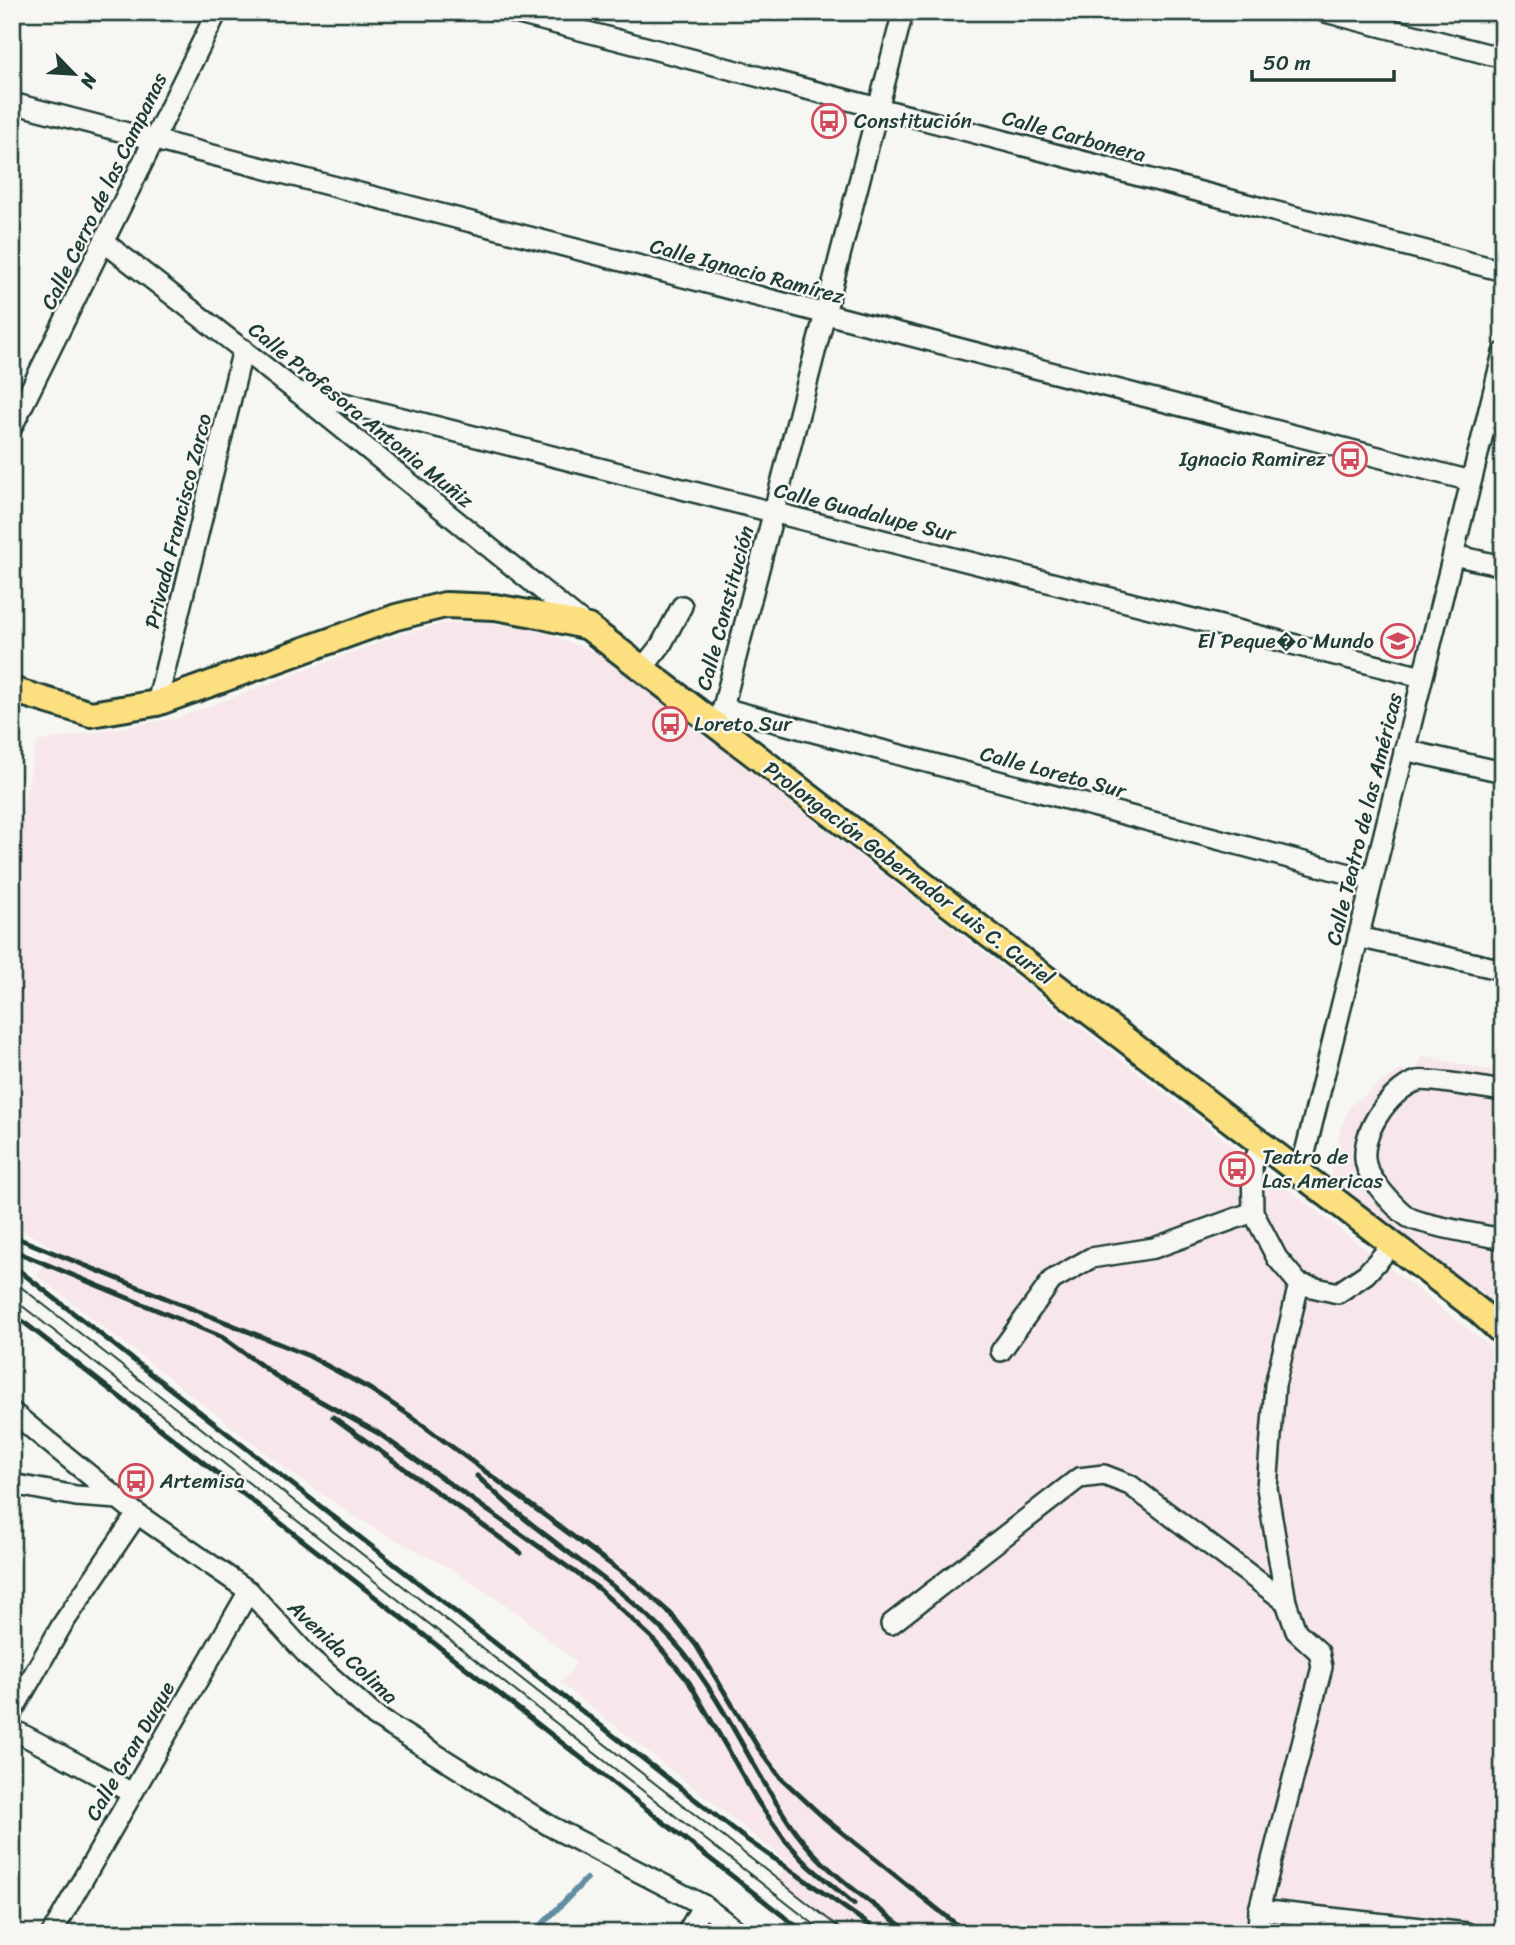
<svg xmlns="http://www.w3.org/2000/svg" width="1515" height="1945" font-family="Sriracha,sans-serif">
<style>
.built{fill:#f7e6ea}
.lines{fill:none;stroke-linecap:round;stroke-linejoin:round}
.stream{stroke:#618da2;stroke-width:6}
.minor-casing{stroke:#1f3d34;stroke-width:24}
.major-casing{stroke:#1f3d34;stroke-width:30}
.minor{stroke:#f6f6f2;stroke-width:19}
.major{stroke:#fce080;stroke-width:24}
.tram{stroke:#1f3d34;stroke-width:2}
.rail{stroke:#1f3d34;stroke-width:5}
.labels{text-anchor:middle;stroke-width:5;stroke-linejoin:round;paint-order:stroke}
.poi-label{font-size:21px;fill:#1f3d34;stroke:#f6f6f2;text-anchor:start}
.street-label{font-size:21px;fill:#1f3d34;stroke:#f6f6f2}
</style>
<rect width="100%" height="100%" fill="#f6f6f2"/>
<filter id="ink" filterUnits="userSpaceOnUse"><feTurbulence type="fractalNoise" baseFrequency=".0143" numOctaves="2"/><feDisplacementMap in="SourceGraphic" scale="14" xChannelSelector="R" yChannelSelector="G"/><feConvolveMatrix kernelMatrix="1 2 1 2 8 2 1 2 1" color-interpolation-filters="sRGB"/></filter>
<g filter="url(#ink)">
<!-- built -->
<g class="built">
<path d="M483,622l54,8 62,24 904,702v577h-657l-69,-54 11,-17 -227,-179 16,-20 -59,-50 -63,-42 -95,-51 -63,-43 -260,-202 17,-27 -42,-24v-366l25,-116 141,-24 224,-84 41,-10z"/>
<path d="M1423,1056l80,17v252l-175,-139 14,-62 9,-19 49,-35 16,1z"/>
</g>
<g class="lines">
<!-- stream -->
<path class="stream" d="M534,1933l52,-54"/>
<!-- minor casing -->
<g class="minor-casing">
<g id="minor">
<path d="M511,12l992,259"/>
<path d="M1325,12l178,46"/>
<path d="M12,103l1459,378"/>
<path d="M104,242l192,149 288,233"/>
<path d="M296,391l1126,286"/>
<path d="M12,427l205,-415"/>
<path d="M1453,555l50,11"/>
<path d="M642,669l19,-24 21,-39"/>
<path d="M157,703l86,-354"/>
<path d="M723,708l649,172"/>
<path d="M718,727l185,-715"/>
<path d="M1404,750l99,22"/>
<path d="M1358,937l145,33"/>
<path d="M1503,1091c-14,-2 -77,-13 -86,-10 -28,9 -61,57 -50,87 6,15 28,40 41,49 12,7 78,19 95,22"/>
<path d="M1262,1144l-10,21 1,47 24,46 22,26 39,9 28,-19 27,-30"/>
<path d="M1300,1173l203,-820"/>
<path d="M1001,1351l51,-71 39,-22 63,-10 99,-36"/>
<path d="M12,1412l125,102 112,77 60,66 66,59 175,110 153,79 37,28"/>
<path d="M12,1484l64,12 42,3"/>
<path d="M891,1624l188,-146 25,-3 26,10 156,117"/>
<path d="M12,1712l50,-87 75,-111"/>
<path d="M12,1729l120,64"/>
<path d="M1259,1910l208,23"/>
<path d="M52,1933l197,-342"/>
<path d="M687,1933l16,-28"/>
<path d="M1258,1933l1,-23 63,-243 -3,-15 -23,-21 -10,-29 -19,-114 8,-103 24,-101"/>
</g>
</g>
<!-- major casing -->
<g class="major-casing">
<path id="major" d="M12,690l79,24 66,-11 239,-86 49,-12 50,2 39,7 54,13 890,683 25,23"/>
</g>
<!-- minor -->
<use href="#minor" class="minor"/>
<!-- major -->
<use href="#major" class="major"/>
<!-- tram -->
<g class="tram">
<path d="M12,1280l834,653"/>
<path d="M12,1298l813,635"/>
</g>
<!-- rail -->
<g class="rail">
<path d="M12,1236l297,120 61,33 39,26 227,168 35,31 25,31 63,104 22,29 43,40 143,115"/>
<path d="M12,1250l210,87 65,47"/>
<path d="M12,1265l731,572 138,96"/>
<path d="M12,1313l793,620"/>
<path d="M280,1379l98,54 221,156 52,48 38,45 69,120 27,38 24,26 45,38"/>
<path d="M333,1417l188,136"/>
<path d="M477,1476c15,14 31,29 47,42 54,44 113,80 158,133 44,53 72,123 113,180 30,41 76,71 115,102"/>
</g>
</g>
</g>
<!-- icons -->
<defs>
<g id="bus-ring" transform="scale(1.75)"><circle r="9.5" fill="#f6f6f2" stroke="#d1495b" stroke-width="1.5"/><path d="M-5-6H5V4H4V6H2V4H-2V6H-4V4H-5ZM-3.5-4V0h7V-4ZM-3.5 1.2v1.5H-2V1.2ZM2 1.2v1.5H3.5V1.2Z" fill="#d1495b"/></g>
<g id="school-ring" transform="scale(1.75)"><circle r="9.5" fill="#f6f6f2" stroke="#d1495b" stroke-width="1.5"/><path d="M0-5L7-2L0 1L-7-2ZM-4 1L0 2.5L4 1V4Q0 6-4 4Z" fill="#d1495b"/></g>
</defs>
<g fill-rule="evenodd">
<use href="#bus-ring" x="829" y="121"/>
<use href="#bus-ring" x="1350" y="459"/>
<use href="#school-ring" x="1398" y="641"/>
<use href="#bus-ring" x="670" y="724"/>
<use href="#bus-ring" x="1237" y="1169"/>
<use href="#bus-ring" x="136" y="1481"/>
</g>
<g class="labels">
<!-- poi labels -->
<g class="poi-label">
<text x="854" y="128">Constitución</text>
<text x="1326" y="466" text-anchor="end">Ignacio Ramirez</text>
<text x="1374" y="648" text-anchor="end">El Peque�o Mundo</text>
<text x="694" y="731">Loreto Sur</text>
<text x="1262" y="1164">Teatro de<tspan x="1262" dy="24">Las Americas</tspan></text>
<text x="160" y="1488">Artemisa</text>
</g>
<!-- street labels -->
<g class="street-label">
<text transform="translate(1074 136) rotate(15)" y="7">Calle Carbonera</text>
<text transform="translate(104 191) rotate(-64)" y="7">Calle Cerro de las Campanas</text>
<text transform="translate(747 271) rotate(15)" y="7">Calle Ignacio Ramírez</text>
<text transform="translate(361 415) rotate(39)" y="7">Calle Profesora Antonia Muñiz</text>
<text transform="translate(865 512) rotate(14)" y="7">Calle Guadalupe Sur</text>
<text transform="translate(178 521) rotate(-76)" y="7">Privada Francisco Zarco</text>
<text transform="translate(725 608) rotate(-75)" y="7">Calle Constitución</text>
<text transform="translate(1053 772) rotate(15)" y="7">Calle Loreto Sur</text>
<text transform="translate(1364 819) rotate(-76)" y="7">Calle Teatro de las Américas</text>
<text transform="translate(909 873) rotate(37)" y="7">Prolongación Gobernador Luis C. Curiel</text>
<text transform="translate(343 1652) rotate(43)" y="7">Avenida Colima</text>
<text transform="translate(130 1751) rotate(-60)" y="7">Calle Gran Duque</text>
</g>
</g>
<!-- margin -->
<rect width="1515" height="1945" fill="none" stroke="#f6f6f2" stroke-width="42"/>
<rect x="21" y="21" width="1473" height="1903" fill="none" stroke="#1f3d34" stroke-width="2.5" filter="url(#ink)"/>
<!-- north arrow -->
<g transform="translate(74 74) rotate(115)" stroke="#f6f6f2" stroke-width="5" paint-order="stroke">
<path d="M0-5L12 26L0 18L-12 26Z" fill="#1f3d34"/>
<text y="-10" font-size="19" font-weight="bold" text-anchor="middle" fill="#1f3d34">N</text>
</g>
<!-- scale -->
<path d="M1252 70v10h142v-10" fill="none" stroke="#1f3d34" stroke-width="3.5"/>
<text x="1263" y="70" font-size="21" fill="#1f3d34" stroke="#f6f6f2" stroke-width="5" paint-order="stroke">50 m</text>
</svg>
